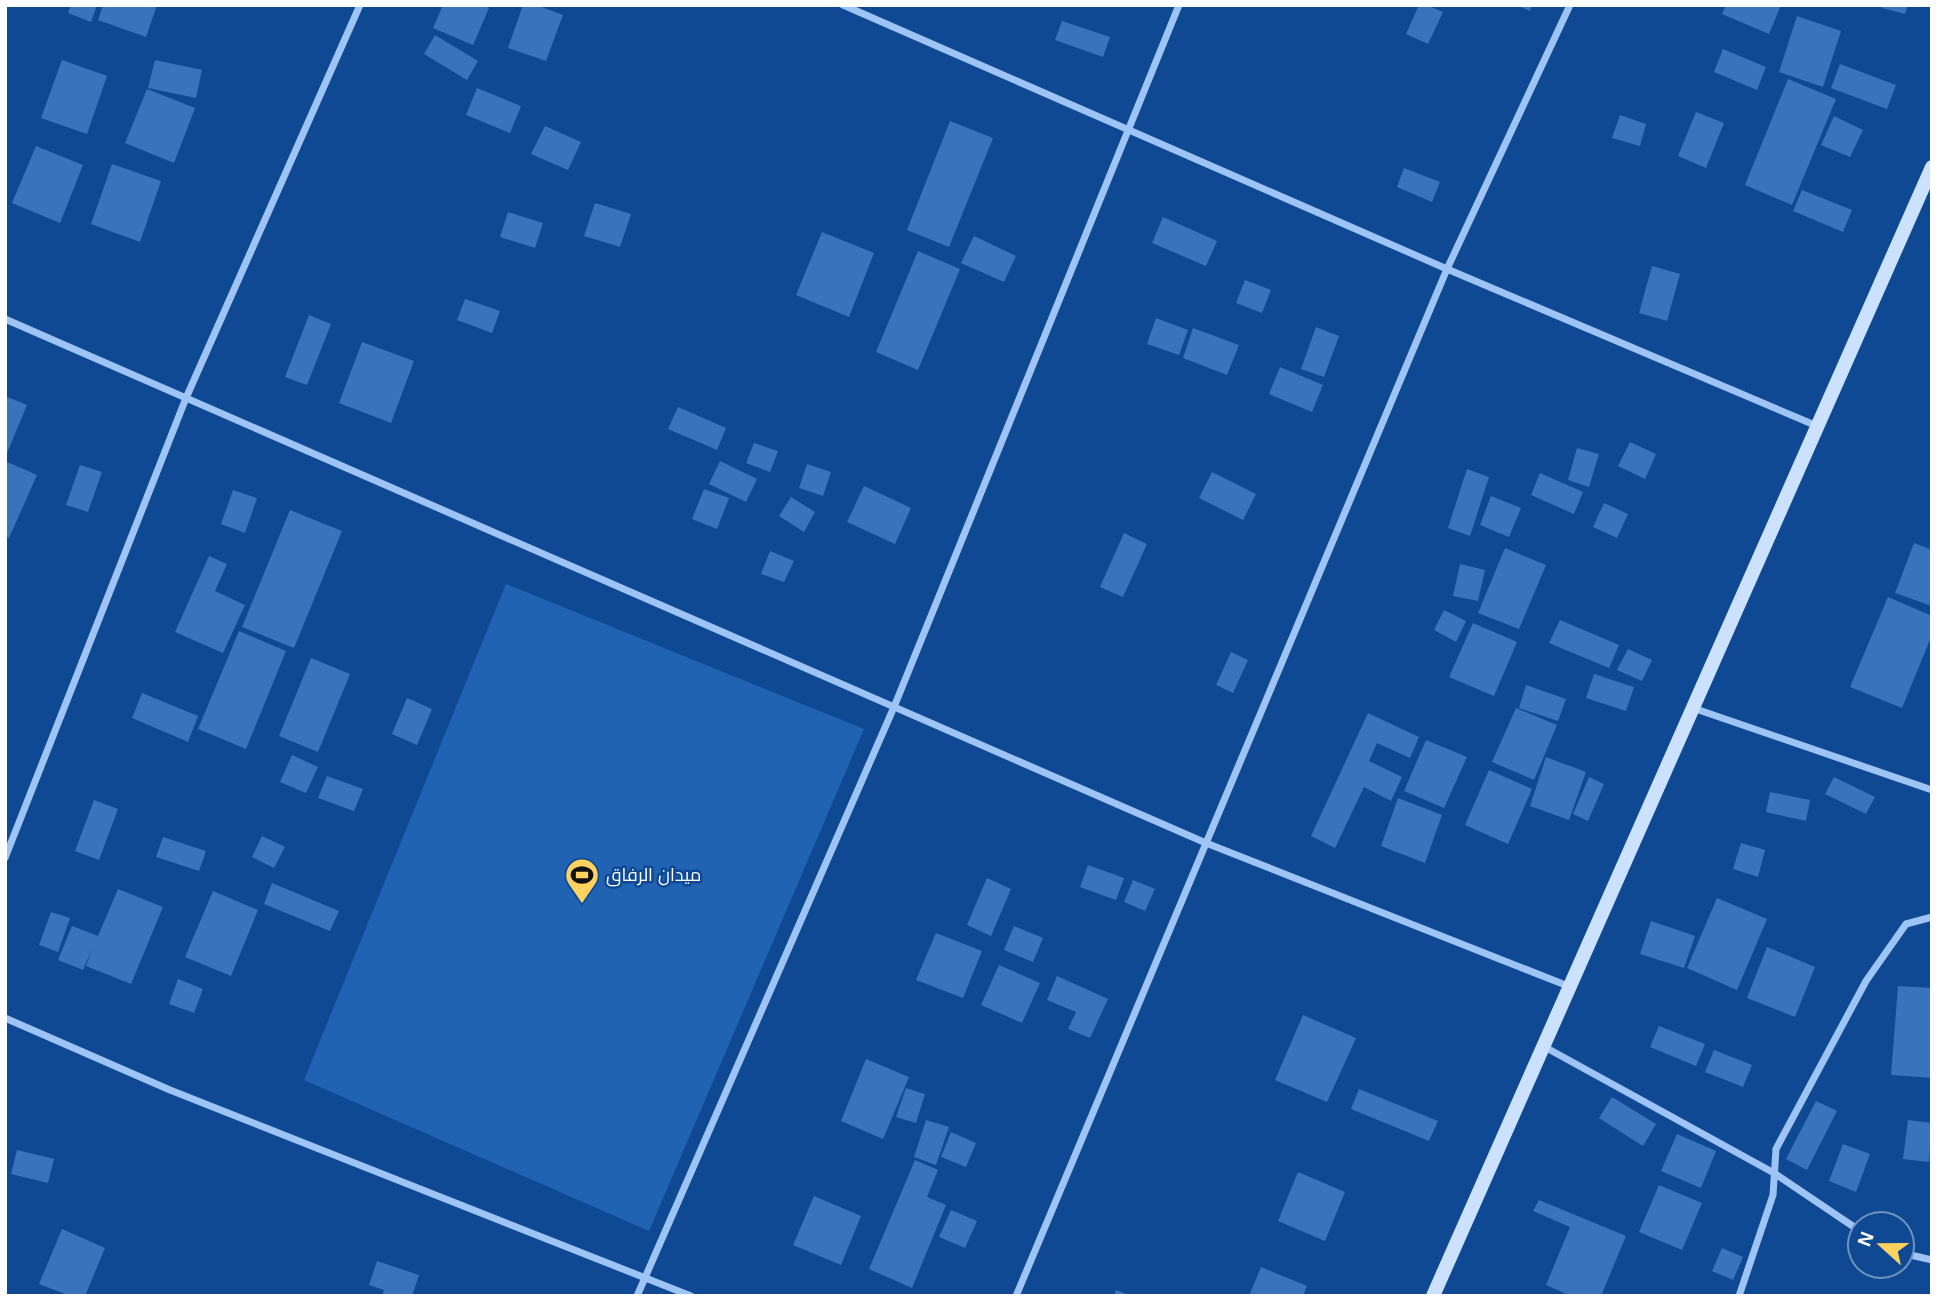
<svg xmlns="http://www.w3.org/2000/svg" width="1937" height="1301" font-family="Helvetica,Cairo,sans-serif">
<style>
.park{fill:#2163b3}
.building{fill:#3873bc}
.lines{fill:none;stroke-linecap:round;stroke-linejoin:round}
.street{stroke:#9dc4f4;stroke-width:7}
.secondary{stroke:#cce1fd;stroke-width:14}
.labels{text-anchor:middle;stroke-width:5;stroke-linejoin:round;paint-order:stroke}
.poi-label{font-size:18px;fill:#fff;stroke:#104993;text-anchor:start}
</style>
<rect width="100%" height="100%" fill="#104993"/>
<!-- park -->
<path class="park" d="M506,584l358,145 -215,502 -345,-151z"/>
<!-- building -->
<g class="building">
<path d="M71,5h26l-6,17 -23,-9z"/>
<path d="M103,5h54l-11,32 -48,-17z"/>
<path d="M443,5h40l6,3 -16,37 -40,-17z"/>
<path d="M523,5h13l27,10 -17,46 -38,-13z"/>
<path d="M1419,5h8l16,7 -15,32 -22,-10z"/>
<path d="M1516,5h16l-2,6z"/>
<path d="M1726,5h55l-12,29 -47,-20z"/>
<path d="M1883,5h25l-3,9 -23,-6z"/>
<path d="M1797,16l44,15 -18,56 -44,-15z"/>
<path d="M1062,21l48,16 -7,20 -48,-17z"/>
<path d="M435,35l43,26 -11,19 -43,-26z"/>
<path d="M1723,49l43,18 -9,23 -43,-18z"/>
<path d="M62,60l45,16 -20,58 -46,-16z"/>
<path d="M155,60l47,10 -6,28 -48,-10z"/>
<path d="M1840,64l56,21 -9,24 -56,-21z"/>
<path d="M1788,79l48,20 -44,106 -47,-20z"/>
<path d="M477,88l44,18 -11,27 -44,-18z"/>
<path d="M147,89l48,19 -21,55 -49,-20z"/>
<path d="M1696,112l28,11 -18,45 -28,-12z"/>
<path d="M1620,115l26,9 -6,22 -28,-8z"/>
<path d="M1834,116l29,14 -13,27 -29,-12z"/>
<path d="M950,121l43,17 -44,109 -42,-17z"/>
<path d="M545,126l36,16 -13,28 -37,-16z"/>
<path d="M36,146l47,19 -23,58 -48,-20z"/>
<path d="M112,164l49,17 -21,61 -49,-18z"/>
<path d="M1404,168l36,14 -8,20 -35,-15z"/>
<path d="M1802,190l50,20 -9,22 -50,-21z"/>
<path d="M595,203l36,11 -11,33 -36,-11z"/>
<path d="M508,212l35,11 -8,25 -35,-11z"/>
<path d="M1163,217l54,24 -11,25 -54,-23z"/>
<path d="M822,232l52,21 -25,64 -53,-22z"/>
<path d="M974,236l42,20 -12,26 -43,-19z"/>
<path d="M918,251l42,18 -42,101 -42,-18z"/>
<path d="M1652,266l28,8 -13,47 -28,-8z"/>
<path d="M1245,280l26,10 -9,23 -26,-10z"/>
<path d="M465,299l35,12 -8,22 -35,-13z"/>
<path d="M309,315l22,9 -24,61 -22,-8z"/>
<path d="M1156,318l32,12 -9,25 -32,-11z"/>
<path d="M1316,327l23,9 -15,41 -23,-8z"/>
<path d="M1193,328l46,17 -12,30 -44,-17z"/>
<path d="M362,342l52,19 -23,62 -52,-20z"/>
<path d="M1280,367l43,18 -11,27 -43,-18z"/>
<path d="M5,396l22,9 -22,53z"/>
<path d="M678,407l48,21 -9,22 -49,-21z"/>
<path d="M1630,442l26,12 -11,25 -27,-13z"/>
<path d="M754,443l24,8 -8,21 -24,-9z"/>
<path d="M1577,448l22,6 -10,33 -21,-7z"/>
<path d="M5,461l32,14 -28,63 -4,-2z"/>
<path d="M720,461l37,18 -11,23 -37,-18z"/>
<path d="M807,464l24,8 -8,24 -24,-8z"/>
<path d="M80,465l22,7 -14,40 -22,-7z"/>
<path d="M1467,469l22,8 -19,59 -22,-8z"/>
<path d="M1212,472l44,22 -13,26 -44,-22z"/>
<path d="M1540,473l43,19 -9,22 -43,-19z"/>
<path d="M864,486l47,22 -16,36 -48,-22z"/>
<path d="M704,489l25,9 -12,31 -25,-10z"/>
<path d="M233,490l24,8 -12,35 -24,-9z"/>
<path d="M1491,496l30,12 -12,29 -29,-12z"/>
<path d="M791,497l24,15 -11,20 -25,-16z"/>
<path d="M1604,503l24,11 -11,24 -24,-11z"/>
<path d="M290,510l52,21 -48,117 -52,-21z"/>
<path d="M1124,533l23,11 -24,53 -23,-10z"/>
<path d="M1914,543l18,7v56l-37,-13z"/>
<path d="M1505,548l41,17 -27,64 -41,-16z"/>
<path d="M770,551l24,10 -10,21 -23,-8z"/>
<path d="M209,556l18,8 -12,27 30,14 -22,48 -48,-21z"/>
<path d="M1460,564l25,6 -7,31 -25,-5z"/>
<path d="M1888,597l44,19v19l-30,73 -52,-21z"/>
<path d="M1444,610l22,11 -10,21 -22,-12z"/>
<path d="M1560,620l59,25 -10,23 -60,-25z"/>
<path d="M1473,623l44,19 -23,54 -45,-19z"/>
<path d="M239,631l47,20 -40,98 -48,-20z"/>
<path d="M1628,649l24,11 -10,21 -25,-11z"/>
<path d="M1231,652l17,8 -15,33 -17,-8z"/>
<path d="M311,658l39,16 -32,78 -39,-16z"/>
<path d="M1594,674l40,13 -8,24 -40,-13z"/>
<path d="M1526,685l40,14 -8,22 -39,-13z"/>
<path d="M142,693l56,23 -10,26 -56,-24z"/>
<path d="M407,698l25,11 -15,36 -25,-11z"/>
<path d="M1516,708l41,17 -23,55 -42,-18z"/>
<path d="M1368,713l51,24 -9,21 -33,-15 -8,18 33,16 -11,24 -27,-14 -29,61 -24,-12z"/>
<path d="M1426,740l41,17 -23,51 -40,-17z"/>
<path d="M292,755l26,12 -12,26 -26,-11z"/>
<path d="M1546,757l40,15 -17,48 -39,-14z"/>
<path d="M1489,770l43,19 -24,55 -43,-19z"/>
<path d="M327,776l36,13 -9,22 -36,-13z"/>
<path d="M1589,777l15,7 -16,37 -15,-7z"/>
<path d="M1834,777l41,20 -9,17 -41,-20z"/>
<path d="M1770,792l40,8 -4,21 -40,-9z"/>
<path d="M1398,798l44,17 -17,48 -44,-17z"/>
<path d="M94,800l24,9 -19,51 -24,-9z"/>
<path d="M262,836l23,11 -11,21 -22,-11z"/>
<path d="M163,837l43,14 -7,20 -43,-14z"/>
<path d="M1741,843l24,7 -7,27 -25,-8z"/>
<path d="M1088,865l36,13 -8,22 -36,-13z"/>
<path d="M987,878l24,11 -20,47 -24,-11z"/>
<path d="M1133,880l22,9 -10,22 -21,-9z"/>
<path d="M272,883l67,28 -9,20 -66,-27z"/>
<path d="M118,889l45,18 -32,77 -45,-18 7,-19 -10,23 -25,-10 14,-34 26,10z"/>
<path d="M213,891l45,19 -27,66 -46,-19z"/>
<path d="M1717,898l50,21 -30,71 -50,-22z"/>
<path d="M51,912l19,6 -12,34 -19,-7z"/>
<path d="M1651,921l44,15 -11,32 -44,-14z"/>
<path d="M1014,926l29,12 -10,24 -29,-12z"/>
<path d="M936,933l46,18 -19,47 -47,-18z"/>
<path d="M1767,947l48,20 -20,50 -48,-19z"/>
<path d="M999,965l41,18 -18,40 -41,-18z"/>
<path d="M1057,976l51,23 -18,39 -22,-9 8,-17 -29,-12z"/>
<path d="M178,979l25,10 -9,24 -25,-9z"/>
<path d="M1898,986l34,2v90l-41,-3z"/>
<path d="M1303,1015l53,23 -29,64 -52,-22z"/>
<path d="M1659,1026l46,18 -9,22 -46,-19z"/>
<path d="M1714,1050l38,15 -9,22 -38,-15z"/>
<path d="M866,1059l43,18 -26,62 -42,-18z"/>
<path d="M906,1088l19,6 -9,29 -20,-6z"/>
<path d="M1359,1089l79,32 -9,20 -78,-32z"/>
<path d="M1612,1097l44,27 -13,22 -44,-28z"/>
<path d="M1816,1101l21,10 -30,59 -21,-11z"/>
<path d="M926,1120l23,7 -13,38 -22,-8z"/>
<path d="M1908,1120l24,3 -3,39 -26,-3z"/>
<path d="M951,1132l25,11 -10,24 -25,-10z"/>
<path d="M1677,1134l39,17 -15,37 -40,-17z"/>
<path d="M1843,1144l27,10 -14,38 -27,-11z"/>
<path d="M17,1150l37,9 -6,24 -37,-9z"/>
<path d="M915,1160l23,10 -11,27 19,8 -34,83 -43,-19z"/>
<path d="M1298,1172l47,20 -20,49 -47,-20z"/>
<path d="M1659,1185l43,18 -20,47 -43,-18z"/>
<path d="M814,1196l47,20 -20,49 -48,-20z"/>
<path d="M1539,1200l87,36 -25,60h-30l-25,-11 24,-58 -37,-16z"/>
<path d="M951,1210l26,11 -12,27 -26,-11z"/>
<path d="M62,1229l43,19 -20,48h-15l-31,-12z"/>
<path d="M1722,1248l21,9 -10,23 -21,-9z"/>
<path d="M377,1261l42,14 -7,21h-30l2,-6 -15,-5z"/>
<path d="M1261,1267l46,19 -4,10h-54z"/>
<path d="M1116,1290l15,6h-17z"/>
</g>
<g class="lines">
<!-- street -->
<g class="street">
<path d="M843,5l604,264 370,157"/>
<path d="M5,319l1201,524 362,143"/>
<path d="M1693,708l239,82"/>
<path d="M5,858l181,-460 174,-393"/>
<path d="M5,1018l165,72 521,206"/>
<path d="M1543,1046l231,127 86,58"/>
<path d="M1902,1253l30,7"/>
<path d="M637,1296l257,-589 285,-702"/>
<path d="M1016,1296l431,-1027 123,-264"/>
<path d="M1739,1296l34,-101 3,-46 90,-168 40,-57 26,-7"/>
</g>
<!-- secondary -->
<path class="secondary" d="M1433,1296l499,-1129"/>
</g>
<!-- icons -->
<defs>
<g id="stadium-pin" transform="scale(1.75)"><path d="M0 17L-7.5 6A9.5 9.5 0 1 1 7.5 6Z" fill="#ffd15f" stroke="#104993"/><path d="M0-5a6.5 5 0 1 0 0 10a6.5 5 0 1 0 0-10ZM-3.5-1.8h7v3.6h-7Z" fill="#111"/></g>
</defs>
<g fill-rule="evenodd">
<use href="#stadium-pin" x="582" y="875"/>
</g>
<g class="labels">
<!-- poi labels -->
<g class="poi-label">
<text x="606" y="881">ميدان الرفاق</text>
</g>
</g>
<!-- border -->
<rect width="1937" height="1301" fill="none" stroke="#ffffff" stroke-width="14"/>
<!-- north arrow -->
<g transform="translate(1881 1245) rotate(291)"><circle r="33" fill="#104993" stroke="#7092be" stroke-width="2"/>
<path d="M0-5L12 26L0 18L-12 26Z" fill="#ffd15f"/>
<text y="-10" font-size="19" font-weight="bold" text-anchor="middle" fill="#ffffff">N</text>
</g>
</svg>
